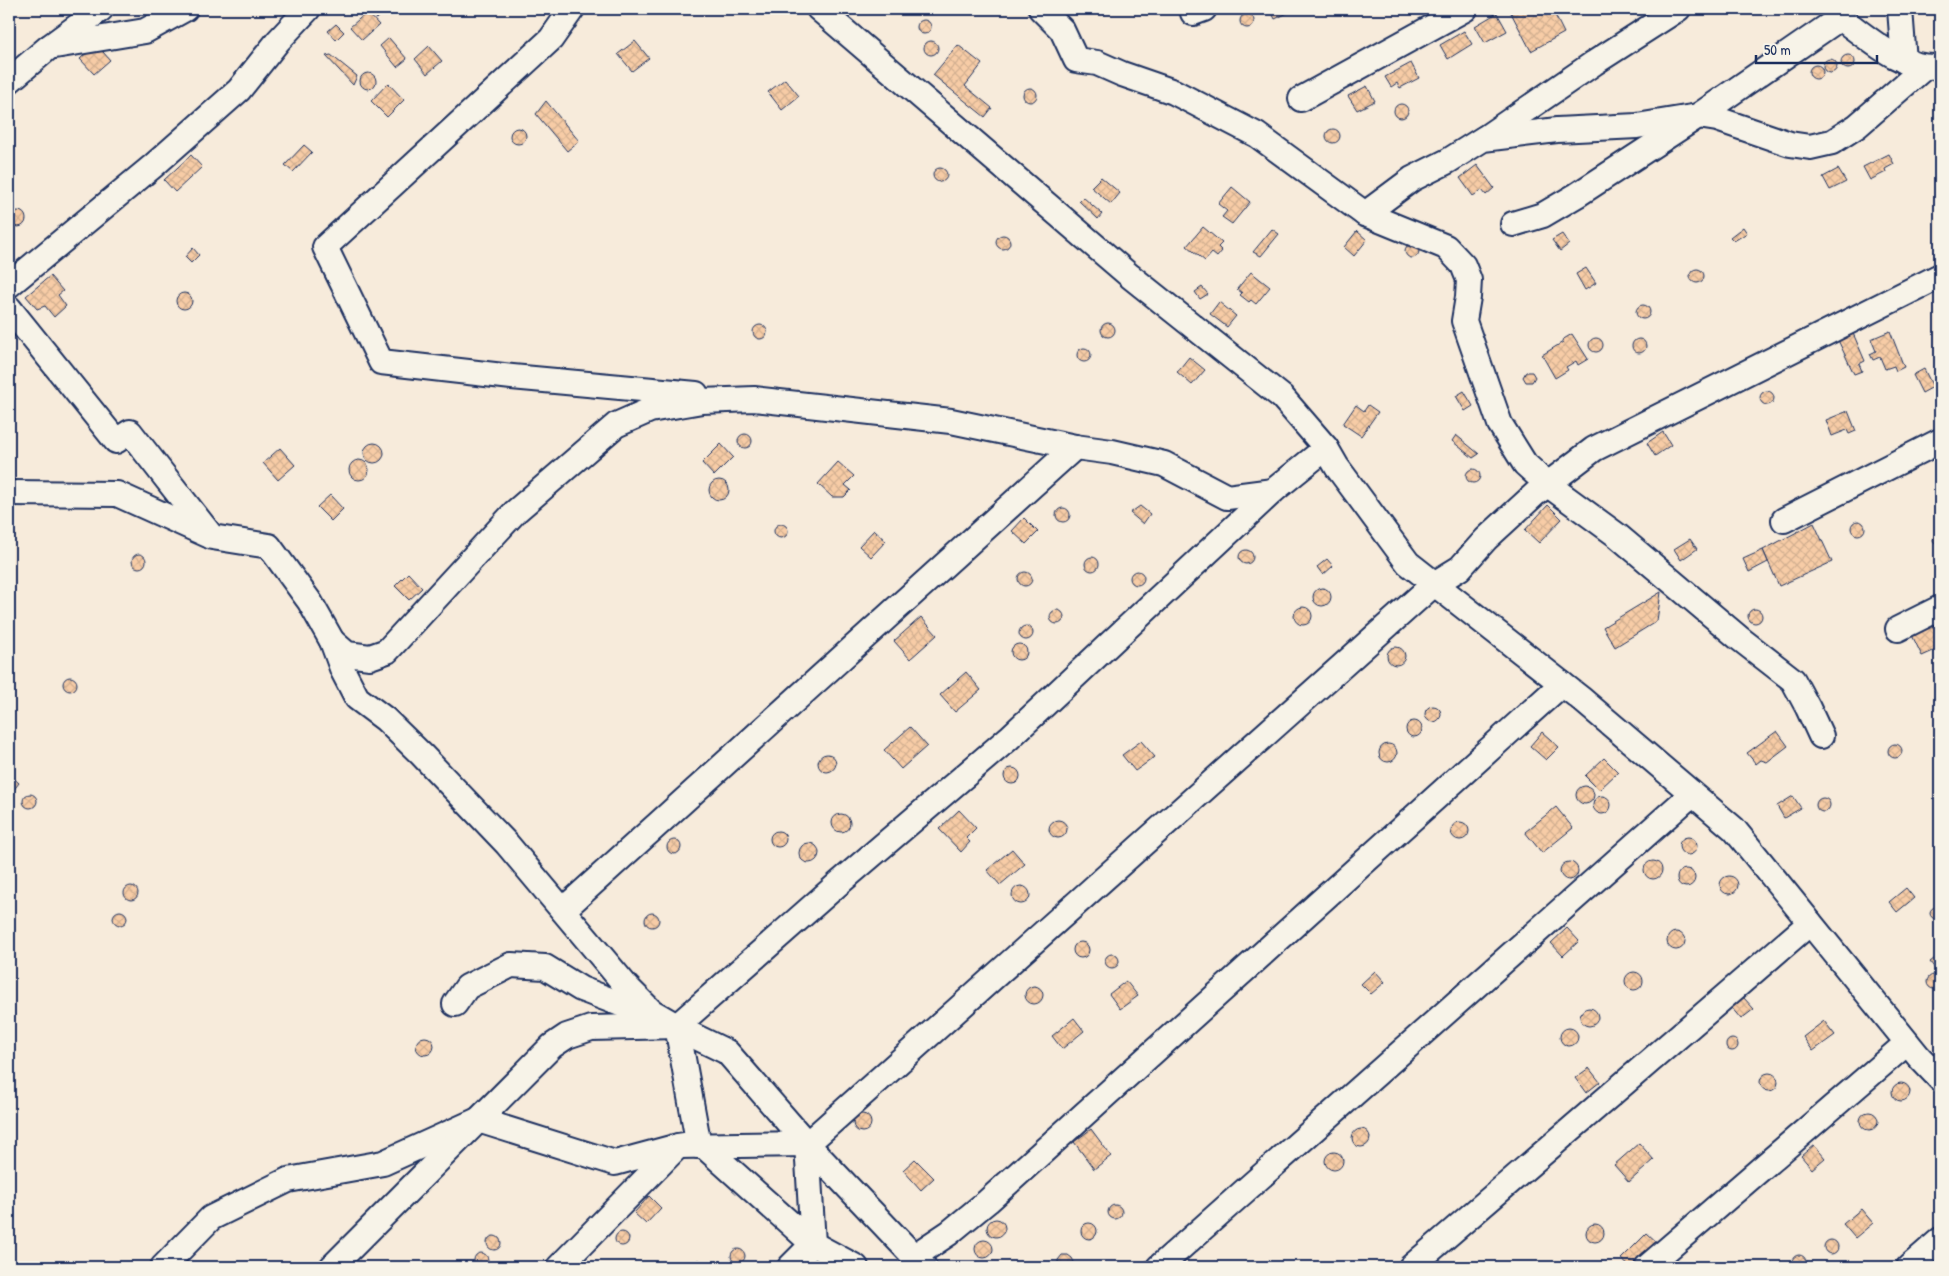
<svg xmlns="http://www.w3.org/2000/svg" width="1949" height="1276" font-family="'Patrick Hand',sans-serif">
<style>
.building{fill:url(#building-cross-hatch);stroke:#1b2f5e}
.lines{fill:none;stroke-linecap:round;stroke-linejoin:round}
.minor-casing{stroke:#1b2f5e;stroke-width:28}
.minor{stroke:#f7f3e8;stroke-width:24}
</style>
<defs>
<pattern id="building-cross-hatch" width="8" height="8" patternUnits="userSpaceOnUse" patternTransform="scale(1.25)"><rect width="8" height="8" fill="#f7cca6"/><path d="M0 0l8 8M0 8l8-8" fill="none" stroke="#d3b091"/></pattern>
</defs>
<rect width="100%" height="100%" fill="#f7ebdb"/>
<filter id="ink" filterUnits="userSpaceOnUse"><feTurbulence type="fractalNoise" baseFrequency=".02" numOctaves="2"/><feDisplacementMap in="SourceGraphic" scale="10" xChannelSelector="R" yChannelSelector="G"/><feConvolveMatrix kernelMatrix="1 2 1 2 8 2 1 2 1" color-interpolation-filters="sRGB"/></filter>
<g filter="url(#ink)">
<!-- building -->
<g class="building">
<path d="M368,9h15l2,2 -8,8z"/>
<path d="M1270,9h26l-21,10z"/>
<path d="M1509,9h50l2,3 -6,3 9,18 -33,18z"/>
<path d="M367,12l12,13 -17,15 -12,-13z"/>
<path d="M1497,13l10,18 -22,12 -10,-17z"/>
<circle cx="1247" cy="21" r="7"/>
<circle cx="924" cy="27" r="7"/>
<path d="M336,24l8,8 -8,8 -8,-9z"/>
<path d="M1464,31l8,13 -24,15 -8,-14z"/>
<path d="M389,38l18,21 -10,8 -17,-21z"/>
<path d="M635,41l14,17 -17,13 -14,-17z"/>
<circle cx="931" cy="48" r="7"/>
<path d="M96,44l14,16 -16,14 -14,-15z"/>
<path d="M958,45l24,19 -17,22 27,22 -7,9 -52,-42z"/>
<path d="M429,46l13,15 -15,13 -12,-15z"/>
<circle cx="1848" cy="62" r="7"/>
<path d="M331,55l26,21 -4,9 -27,-29z"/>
<circle cx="1830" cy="66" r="7"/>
<path d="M1411,63l8,15 -19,10 -3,-5 -6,4 -6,-10z"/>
<circle cx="1816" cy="72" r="7"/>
<circle cx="368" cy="81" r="8"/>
<path d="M785,79l14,17 -17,14 -14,-18z"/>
<path d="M388,83l16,17 -17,17 -16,-16z"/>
<path d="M1367,86l8,15 -18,9 -9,-14z"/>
<circle cx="1030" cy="95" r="7"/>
<path d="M546,101l33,40 -12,10 -31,-37z"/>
<circle cx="1401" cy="111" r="7"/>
<circle cx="518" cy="136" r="8"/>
<circle cx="1333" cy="136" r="7"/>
<path d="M304,145l8,7 -19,20 -8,-7z"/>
<path d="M1889,154l5,10 -9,5 1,3 -16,8 -7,-13z"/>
<path d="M191,155l11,12 -27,25 -11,-12z"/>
<path d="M1477,165l17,23 -8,7 -4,-5 -9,6 -13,-18z"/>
<circle cx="940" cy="175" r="7"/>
<path d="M1838,169l8,13 -16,8 -7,-13z"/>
<path d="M1101,177l19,16 -9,11 -20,-17z"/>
<path d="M1232,187l18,15 -18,22 -10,-7 5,-6 -9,-7z"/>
<path d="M1083,197l19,17 -4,5 -19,-18z"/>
<circle cx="18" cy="219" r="8"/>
<path d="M1203,227l19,16 -4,4 4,4 -5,6 -5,-4 -7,8 -18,-15z"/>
<path d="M1743,227l4,6 -13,8 -4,-4z"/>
<path d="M1272,229l7,5 -18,22 -8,-4z"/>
<path d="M1357,231l10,9 -13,16 -10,-9z"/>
<path d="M1562,234l7,10 -9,7 -8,-11z"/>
<circle cx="1003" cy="242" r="7"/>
<circle cx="1412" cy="251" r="7"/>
<path d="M193,248l6,7 -8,8 -6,-6z"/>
<path d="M1586,268l10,15 -11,7 -9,-16z"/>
<circle cx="1697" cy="276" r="7"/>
<path d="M1251,272l19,15 -14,17 -5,-4 -2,2 -9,-7 2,-2 -5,-4z"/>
<path d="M50,276l13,15 -5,4 8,11 -12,11 -9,-11 -8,3 -11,-13z"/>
<path d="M1202,287l6,7 -8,5 -5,-7z"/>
<circle cx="184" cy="301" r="8"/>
<path d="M1219,302l17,14 -9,11 -17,-13z"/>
<circle cx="1643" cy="312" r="7"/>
<circle cx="1108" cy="330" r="7"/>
<circle cx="760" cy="332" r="7"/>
<path d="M1852,331l13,30 -6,3 3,7 -8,3 -17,-36z"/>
<path d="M1890,331l14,36 -8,4 -2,-5 -9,3 -5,-12 -7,3 -3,-6 6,-3 -5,-12z"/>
<path d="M1572,334l16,25 -10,6 -2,-4 -10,6 2,3 -13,8 -13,-23 21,-13 -1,-2z"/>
<circle cx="1596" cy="345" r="7"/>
<circle cx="1639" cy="346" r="7"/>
<circle cx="1084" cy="355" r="7"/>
<path d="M1189,357l16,13 -13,15 -15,-13z"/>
<path d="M1924,369l9,18 -11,6 -9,-18z"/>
<path d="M1526,372h6l3,5 -3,5h-6l-3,-5z"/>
<circle cx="1767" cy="398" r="7"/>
<path d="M1464,391l9,15 -8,5 -9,-15z"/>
<path d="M1356,405l8,6 4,-6 10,7 -17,24 -18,-12z"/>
<path d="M1848,411l8,20 -7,3 -2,-4 -15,6 -6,-16z"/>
<path d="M1663,432l8,13 -16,11 -8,-13z"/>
<circle cx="745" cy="441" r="7"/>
<path d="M1456,435l23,19 -6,4 -21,-17z"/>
<circle cx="374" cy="453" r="10"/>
<path d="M721,444l12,13 -19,19 -12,-13z"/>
<path d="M280,448l15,17 -17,15 -15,-17z"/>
<circle cx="359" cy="470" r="10"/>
<path d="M838,462l16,14 -9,9 6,5 -7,7h-12l-14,-13z"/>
<circle cx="1473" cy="476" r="7"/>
<circle cx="719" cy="490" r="10"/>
<path d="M330,495l13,14 -12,12 -14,-14z"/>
<path d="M1548,505l14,14 -23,24 -14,-13z"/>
<path d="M1140,506l10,8 -7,10 -13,-11z"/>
<circle cx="1063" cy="515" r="7"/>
<path d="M1024,518l14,14 -12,12 -14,-13z"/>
<circle cx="1858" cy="528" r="7"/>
<path d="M1814,523l18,39 -53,24 -16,-36z"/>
<circle cx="781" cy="531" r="7"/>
<path d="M874,530l12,11 -15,16 -12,-11z"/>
<path d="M1939,531h1l-1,15 -4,-2 -2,-4 2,-6z"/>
<path d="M1690,539l7,10 -16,11 -7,-11z"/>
<path d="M1763,550l5,12 -19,10 -6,-13z"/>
<circle cx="1246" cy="557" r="7"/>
<circle cx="139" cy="561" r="7"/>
<circle cx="1092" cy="564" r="7"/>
<path d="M1327,559l6,7 -10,9 -6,-8z"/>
<circle cx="1137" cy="578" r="7"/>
<circle cx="1025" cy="579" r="7"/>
<path d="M408,573l14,15 -13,12 -14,-14z"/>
<circle cx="1322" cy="597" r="9"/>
<path d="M1661,592l-4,29 -42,26 -12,-20z"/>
<circle cx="1303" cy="616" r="9"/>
<circle cx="1755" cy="616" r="7"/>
<circle cx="1057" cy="617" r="7"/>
<path d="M1938,616l2,5v27l-18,8 -13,-27z"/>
<path d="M921,617l16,18 -27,24 -16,-18z"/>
<circle cx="1026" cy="633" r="7"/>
<circle cx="1019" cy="652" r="8"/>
<circle cx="1396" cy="656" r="9"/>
<path d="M966,672l15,18 -26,22 -15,-17z"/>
<circle cx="70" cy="684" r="7"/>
<circle cx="1433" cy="714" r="8"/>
<circle cx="1414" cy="729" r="8"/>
<path d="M910,727l17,19 -26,23 -17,-19z"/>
<path d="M1777,731l11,15 -21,16 -6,-2 -5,4 -9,-11z"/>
<path d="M1542,732l17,15 -13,13 -16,-14z"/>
<path d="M1141,741l14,16 -20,14 -13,-16z"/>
<circle cx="1895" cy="751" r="7"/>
<circle cx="1388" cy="753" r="9"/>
<circle cx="827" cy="763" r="9"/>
<path d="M1604,758l14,14 -19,18 -14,-14z"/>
<circle cx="1012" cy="776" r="8"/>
<path d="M9,774l10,9 -10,13z"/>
<circle cx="1585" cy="795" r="9"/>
<circle cx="30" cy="801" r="7"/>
<path d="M1793,796l8,12 -17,10 -7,-12z"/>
<circle cx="1602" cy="805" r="9"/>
<circle cx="1823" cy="805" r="7"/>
<path d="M1556,807l17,21 -31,25 -17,-21z"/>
<path d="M959,810l17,18 -10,10 4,4 -9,10 -22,-23z"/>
<circle cx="841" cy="823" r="9"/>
<circle cx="1058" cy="829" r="9"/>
<circle cx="1460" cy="831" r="9"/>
<circle cx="778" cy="839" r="8"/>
<circle cx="1688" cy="846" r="9"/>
<circle cx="674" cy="847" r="7"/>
<circle cx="809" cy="853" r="10"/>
<path d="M1012,849l13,15 -25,21 -13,-15z"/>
<circle cx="1653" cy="870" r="9"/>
<circle cx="1569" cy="871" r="9"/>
<circle cx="1686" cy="878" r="9"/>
<circle cx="1729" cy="885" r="9"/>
<circle cx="131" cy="893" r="7"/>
<circle cx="1021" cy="895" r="9"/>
<path d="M1906,888l8,10 -17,14 -8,-10z"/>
<circle cx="1936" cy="913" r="6"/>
<circle cx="120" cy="918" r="7"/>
<circle cx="652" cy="920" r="7"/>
<path d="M1567,928l12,13 -16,15 -12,-13z"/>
<circle cx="1676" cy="941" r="9"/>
<circle cx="1081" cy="950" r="8"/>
<circle cx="1112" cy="961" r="7"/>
<path d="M1939,955l1,1v19l-10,-13z"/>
<path d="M1375,971l10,11 -14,12 -10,-10z"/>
<circle cx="1634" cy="981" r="9"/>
<circle cx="1934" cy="982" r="7"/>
<path d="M1126,981l12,15 -18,13 -11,-15z"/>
<circle cx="1034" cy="995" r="9"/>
<path d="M1743,997l11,12 -13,10 -10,-12z"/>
<circle cx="1589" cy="1017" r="9"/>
<path d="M1074,1018l10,13 -22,18 -10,-13z"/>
<path d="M1824,1021l11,14 -22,16 -10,-14z"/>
<circle cx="1569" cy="1037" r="9"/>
<circle cx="425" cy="1046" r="9"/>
<circle cx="1732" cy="1045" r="6"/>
<path d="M1589,1068l11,14 -14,11 -11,-15z"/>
<circle cx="1769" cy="1082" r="9"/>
<circle cx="1901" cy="1092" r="9"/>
<circle cx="1869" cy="1121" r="9"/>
<circle cx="862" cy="1123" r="9"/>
<path d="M1091,1129l20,27 -17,13 -20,-27z"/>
<circle cx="1361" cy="1138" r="9"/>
<path d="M1639,1143l15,17 -25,22 -15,-17z"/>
<path d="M1814,1145l11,13 -13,11 -11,-13z"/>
<circle cx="1334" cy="1161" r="9"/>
<path d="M915,1159l19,19 -13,12 -18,-20z"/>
<path d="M649,1196l12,12 -15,16 -12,-11z"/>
<circle cx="1115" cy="1212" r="7"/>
<path d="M1861,1209l12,14 -18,15 -12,-14z"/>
<circle cx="996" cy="1228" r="9"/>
<circle cx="1089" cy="1231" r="8"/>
<circle cx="1595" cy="1233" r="9"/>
<circle cx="622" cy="1239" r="7"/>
<path d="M1647,1233l12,11 -23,23h-6l-9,-8z"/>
<circle cx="494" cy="1243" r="7"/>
<circle cx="1831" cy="1247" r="7"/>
<circle cx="984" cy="1249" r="9"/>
<circle cx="738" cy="1256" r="7"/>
<circle cx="481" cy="1260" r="7"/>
<path d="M1062,1255h6l4,3 2,4 -1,5h-15v-7z"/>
<circle cx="1799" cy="1262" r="7"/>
<path d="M699,1260l6,2 3,5h-18l3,-5z"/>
</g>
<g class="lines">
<!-- minor casing -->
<g class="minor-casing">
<g id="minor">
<path d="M572,9l-21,30 -226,208 56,115 131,15 184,17"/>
<path d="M819,9l311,267 152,121 44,51 11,19 71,96 172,135 154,131 185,228 21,22"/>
<path d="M1041,9l21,21 14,30 21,3 25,11 52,18 83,43 108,79 81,33 17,18 6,15 -1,17 -4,24 36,103 25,40 22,20 71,52 121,102 54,42 15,28 13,28"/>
<path d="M1836,9l4,9c29,20 59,50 96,49"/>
<path d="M1900,9l4,52"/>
<path d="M1193,13l11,-4"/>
<path d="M52,45l49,-36"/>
<path d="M9,81l40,-34 96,-16 40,-22"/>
<path d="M1301,99l164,-90"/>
<path d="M1485,138l109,-75 84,-54"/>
<path d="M1365,214l47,-35 36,-18 35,-22 74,-9 80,-4 61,-10 19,3 73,25 20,3 22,-5 25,-16 68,-59"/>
<path d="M1513,224l30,-9 34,-20 121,-79 142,-98"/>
<path d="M9,285l144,-119 86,-76 39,-49 30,-32"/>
<path d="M9,308l107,133 14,-9 82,105 57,9 41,56 22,39 11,30 14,27 28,21 37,36 85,89 120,143 24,24 43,25 33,16 80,92 117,123"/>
<path d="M9,493l108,1 91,41"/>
<path d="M1784,520l156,-79"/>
<path d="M1898,629l42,-21"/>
<path d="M332,641l15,13 23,3 17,-6 128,-139 101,-87 34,-15 52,-9 52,-2 197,22 124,26 37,5 52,12 63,33 46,-6"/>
<path d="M563,910l512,-463"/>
<path d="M455,1004l12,-17 44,-22 34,2 36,22 71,27"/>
<path d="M677,1026l22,120"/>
<path d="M913,1257l36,-24 39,-32 574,-517"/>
<path d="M163,1267l48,-49 77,-38 95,-17 95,-43 137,43 63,-17 129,-2 627,-560 26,-16 26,-29 49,-45 59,-45 346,-173"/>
<path d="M332,1267l220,-221 15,-10 24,-8 86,-2 161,-142 171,-146 264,-247 53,-43"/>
<path d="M559,1267l119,-121 14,-2 13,3 108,97 43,23"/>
<path d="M790,1267l23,-23 -6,-100"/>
<path d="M1159,1267l533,-473"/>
<path d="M1411,1267l399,-344"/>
<path d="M1647,1267l260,-224"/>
<path d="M1909,1267l31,-27"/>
</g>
</g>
<!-- minor -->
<use href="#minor" class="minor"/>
</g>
</g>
<!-- margin -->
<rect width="1949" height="1276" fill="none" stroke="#f7f3e8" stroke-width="30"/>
<rect x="15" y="15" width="1919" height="1246" fill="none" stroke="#1b2f5e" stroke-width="2" filter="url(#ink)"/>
<!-- scale -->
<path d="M1756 55v8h121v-8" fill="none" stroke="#1b2f5e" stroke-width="2.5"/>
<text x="1764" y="55" font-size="15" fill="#1b2f5e" stroke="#f7f3e8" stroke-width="4" paint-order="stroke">50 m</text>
</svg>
